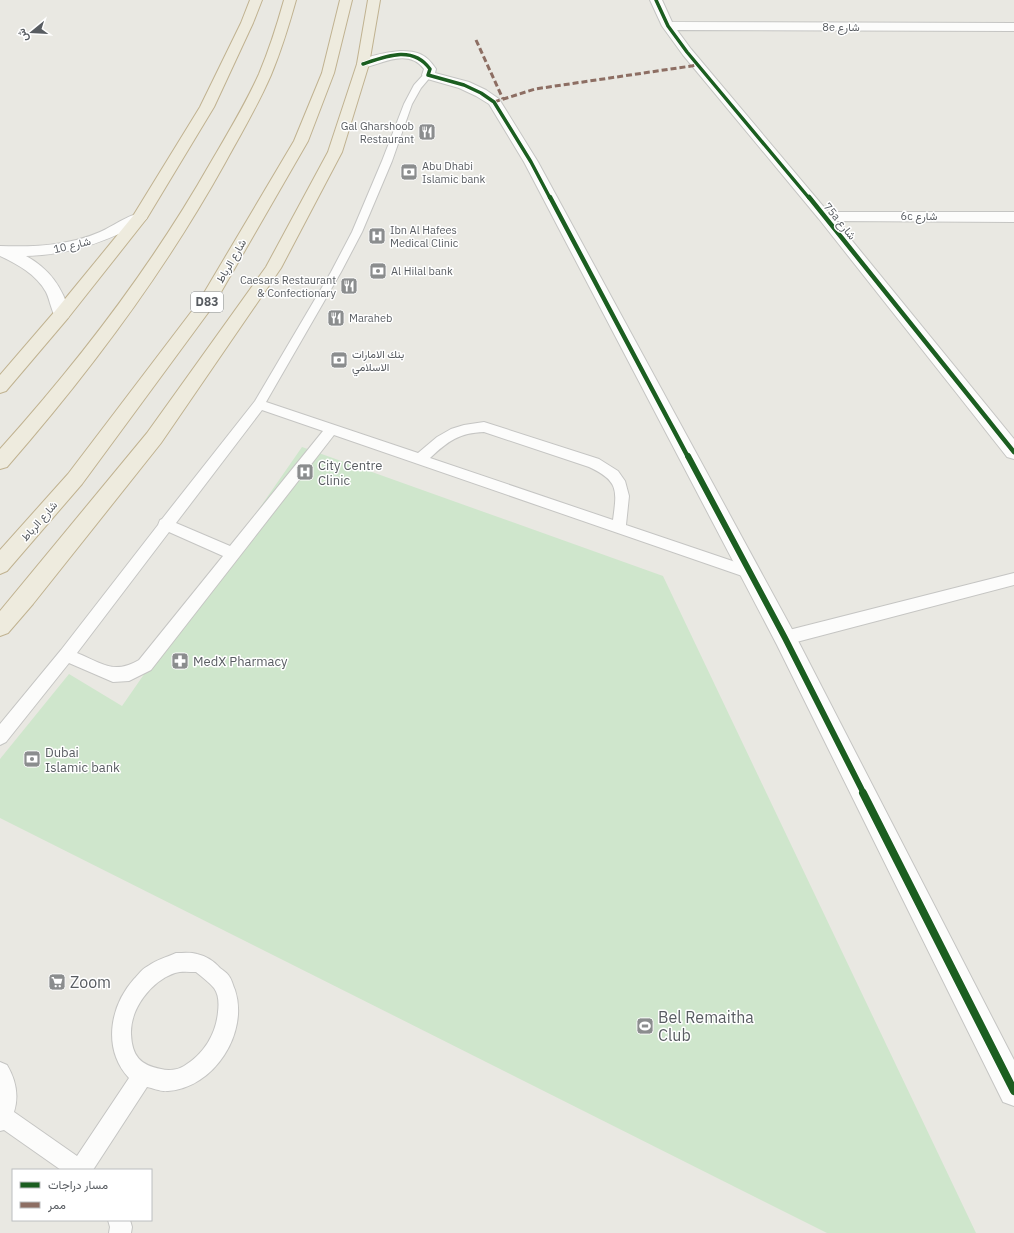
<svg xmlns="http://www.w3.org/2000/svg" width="1014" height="1233" font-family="'IBM Plex Sans',Vazirmatn,sans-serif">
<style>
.green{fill:#cfe6cc}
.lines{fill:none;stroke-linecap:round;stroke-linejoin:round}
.service-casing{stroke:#c5c5c3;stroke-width:2}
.minor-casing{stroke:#c5c5c3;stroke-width:2}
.tertiary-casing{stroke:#c5c5c3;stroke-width:2}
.motorway-casing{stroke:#c0b290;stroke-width:2}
.service{fill:#fcfcfb;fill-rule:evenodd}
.minor{fill:#fcfcfb;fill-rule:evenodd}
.tertiary{fill:#fcfcfb;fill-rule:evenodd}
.motorway{fill:#eeebde;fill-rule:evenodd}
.quiet{stroke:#8d6e63;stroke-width:3;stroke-dasharray:6 3;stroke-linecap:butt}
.cycleway-far3-casing{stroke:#fff;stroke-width:5}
.cycleway-far2-casing{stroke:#fff;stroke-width:6}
.cycleway-far1-casing{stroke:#fff;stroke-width:8}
.cycleway-casing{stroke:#fff;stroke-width:10}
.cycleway-far3{stroke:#1b5e20;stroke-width:3.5}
.cycleway-far2{stroke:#1b5e20;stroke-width:4.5}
.cycleway-far1{stroke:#1b5e20;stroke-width:6}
.cycleway{stroke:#1b5e20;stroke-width:8}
.labels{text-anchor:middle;stroke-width:3;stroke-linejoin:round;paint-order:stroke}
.far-street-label{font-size:11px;fill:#585c61;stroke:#fff}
.far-poi-label{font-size:11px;fill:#585c61;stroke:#fff;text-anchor:start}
.shield{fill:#fff;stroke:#8a8d90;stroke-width:1}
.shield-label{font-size:12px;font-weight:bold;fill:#585c61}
.poi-label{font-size:13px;fill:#585c61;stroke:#fff;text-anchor:start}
.near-poi-label{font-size:16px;fill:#585c61;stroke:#fff;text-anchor:start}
</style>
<rect width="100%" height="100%" fill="#e9e8e2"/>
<!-- green -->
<path class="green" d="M302,447l361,129 313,657h-149l-827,-415v-59l69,-85 53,32z"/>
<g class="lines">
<!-- service casing -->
<g class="service-casing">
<g id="service">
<path d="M428,72l4,3 -11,13 -9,16 -20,57 -30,71 -21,40 -75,130 152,51 19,-16 14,-8 13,-4 20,-3 115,37 19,12 7,10 4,15 -3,29 130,44 2,4 -2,4 -5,2 -417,-144 -183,235 -22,11 -16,1 -44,-19 -63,79 -6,3v-21l61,-74 97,-125 2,-5 2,-1 93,-118 76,-129 21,-40 30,-71 22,-57 10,-19 11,-12zM262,410l61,21 -93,115 -54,-23zM484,432l105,35c30,14 28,23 24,53l-183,-62c18,-17 29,-25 54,-26zM169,532l54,24 -84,104c-26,15 -37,3 -62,-7z"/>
<path d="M1014,573v12l-229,60 -5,-2 -3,-5 3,-5 5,-2z"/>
<path d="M176,953c7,0 15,-1 21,1 9,2 17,7 23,14 3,2 7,5 9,8 3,4 4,10 6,14 14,43 -21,98 -67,101 -7,1 -15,-3 -21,-4l-54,83h-32l-57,-40 -4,1v-69l7,3c9,15 12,31 7,47l63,44 52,-78c-27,-29 -19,-72 5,-99 5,-5 8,-10 14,-13 8,-6 19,-9 28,-13zM196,972c6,5 13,10 18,16 5,7 5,16 4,24 -2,22 -14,42 -34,54 -6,4 -16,5 -23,3 -21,-4 -29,-13 -30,-35 -1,-25 20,-53 44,-61 6,-2 14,-1 21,-1z"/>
<path d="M108,1220h22l2,7 -1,6h-22l1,-6z"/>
</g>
</g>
<!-- minor casing -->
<g class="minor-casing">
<g id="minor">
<path d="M650,0h12l10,22 342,1v8l-337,-1 14,19 137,163h186v10l-178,-1 178,218v20l-7,-2 -188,-238 -136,-164 -21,-29z"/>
<path d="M400,51c18,0 26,3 36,18l-1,4 34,9 17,8 13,9 39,63 255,469 221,429v46l-11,-4 -226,-457 -253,-483 -35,-58 -13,-8 -17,-8 -35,-10 -2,-3 2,-6c-15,-21 -41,-6 -61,-1l-4,-1 -2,-3c5,-8 33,-12 43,-13z"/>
</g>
</g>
<!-- tertiary casing -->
<g class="tertiary-casing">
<path id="tertiary" d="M139,213l5,2 3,3 -3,3c-37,21 -75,34 -118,35 24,13 37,32 44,58l-2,4 -6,1 -6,-1c-5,-8 -6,-18 -10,-26 -10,-18 -29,-28 -46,-36v-10c34,1 68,0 100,-14 13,-6 25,-15 39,-19z"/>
</g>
<!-- motorway casing -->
<g class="motorway-casing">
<g id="motorway">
<path d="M250,0h12l-9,23 -39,84 -67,111 -79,100 -62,73 -6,2v-18l56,-65 77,-94 67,-109 41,-84z"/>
<path d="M284,0h12c-7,25 -15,51 -25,75 -13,30 -30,59 -46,88 -61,110 -136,210 -218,304l-7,2v-20c80,-89 152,-183 211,-287 17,-29 34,-57 48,-88 10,-24 18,-49 25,-74z"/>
<path d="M340,0h12l-18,73 -26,68 -95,165 -131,178 -75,87 -7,3v-24l68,-76 130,-171 96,-162 28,-68z"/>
<path d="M368,0h12l-11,64 -27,88 -61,116 -120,175 -128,161 -25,29 -8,3v-25l147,-178 119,-166 62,-115 29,-88z"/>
</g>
</g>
<!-- service -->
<use href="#service" class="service"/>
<!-- minor -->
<use href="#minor" class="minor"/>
<!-- tertiary -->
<use href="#tertiary" class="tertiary"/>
<!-- motorway -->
<use href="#motorway" class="motorway"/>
<!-- quiet -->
<g class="quiet">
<path d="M476,40l27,59"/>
<path d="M494,102l41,-13 163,-24"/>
</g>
<!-- cycleway-far3 casing -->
<g class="cycleway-far3-casing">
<g id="cycleway-far3">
<path d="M656,0l12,26 19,26 122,146"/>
<path d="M363,64c23,-8 50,-19 67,5l-2,6 36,10 17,8 13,9 37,60 19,36"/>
</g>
</g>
<!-- cycleway-far2 casing -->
<g class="cycleway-far2-casing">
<g id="cycleway-far2">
<path d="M550,197l138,260"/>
<path d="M809,197l205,255"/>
</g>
</g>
<!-- cycleway-far1 casing -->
<g class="cycleway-far1-casing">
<path id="cycleway-far1" d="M688,456l97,182 79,156"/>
</g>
<!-- cycleway casing -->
<g class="cycleway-casing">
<path id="cycleway" d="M863,793l151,298"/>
</g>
<!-- cycleway-far3 -->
<use href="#cycleway-far3" class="cycleway-far3"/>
<!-- cycleway-far2 -->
<use href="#cycleway-far2" class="cycleway-far2"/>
<!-- cycleway-far1 -->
<use href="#cycleway-far1" class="cycleway-far1"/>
<!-- cycleway -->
<use href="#cycleway" class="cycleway"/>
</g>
<!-- icons -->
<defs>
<g id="restaurant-square" transform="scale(0.9)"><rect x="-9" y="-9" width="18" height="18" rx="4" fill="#8b8d8e" stroke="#fff"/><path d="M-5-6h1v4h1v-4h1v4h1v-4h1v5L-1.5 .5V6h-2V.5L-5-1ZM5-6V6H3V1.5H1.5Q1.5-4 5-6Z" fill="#fff"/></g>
<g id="bank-square" transform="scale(0.9)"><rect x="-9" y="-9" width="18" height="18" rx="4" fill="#8b8d8e" stroke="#fff"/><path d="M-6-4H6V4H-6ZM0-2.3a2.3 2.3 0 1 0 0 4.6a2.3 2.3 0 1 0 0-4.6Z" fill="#fff"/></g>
<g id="hospital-square" transform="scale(0.9)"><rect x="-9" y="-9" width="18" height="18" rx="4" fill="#8b8d8e" stroke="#fff"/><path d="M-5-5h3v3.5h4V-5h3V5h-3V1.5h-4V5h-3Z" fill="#fff"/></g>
<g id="pharmacy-square" transform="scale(0.9)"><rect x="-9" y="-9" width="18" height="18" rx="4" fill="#8b8d8e" stroke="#fff"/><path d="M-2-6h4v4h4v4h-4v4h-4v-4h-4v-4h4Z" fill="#fff"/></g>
<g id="supermarket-square" transform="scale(0.9)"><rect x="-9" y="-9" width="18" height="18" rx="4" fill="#8b8d8e" stroke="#fff"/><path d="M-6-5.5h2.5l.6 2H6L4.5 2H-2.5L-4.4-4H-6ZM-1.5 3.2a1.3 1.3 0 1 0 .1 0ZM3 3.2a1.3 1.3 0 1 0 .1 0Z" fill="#fff"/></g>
<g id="stadium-square" transform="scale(0.9)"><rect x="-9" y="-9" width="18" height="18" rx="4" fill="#8b8d8e" stroke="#fff"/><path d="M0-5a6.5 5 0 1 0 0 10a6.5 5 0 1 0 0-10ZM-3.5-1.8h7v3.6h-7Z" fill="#fff"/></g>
</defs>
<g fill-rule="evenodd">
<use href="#restaurant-square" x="427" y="132"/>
<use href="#bank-square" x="409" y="172"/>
<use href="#hospital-square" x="377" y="236"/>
<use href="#bank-square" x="378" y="271"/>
<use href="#restaurant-square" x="349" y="286"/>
<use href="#restaurant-square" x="336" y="318"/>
<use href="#bank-square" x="339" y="360"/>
<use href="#hospital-square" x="305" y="472"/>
<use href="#pharmacy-square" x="180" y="661"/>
<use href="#bank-square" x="32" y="759"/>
<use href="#supermarket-square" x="57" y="982"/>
<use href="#stadium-square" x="645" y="1026"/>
</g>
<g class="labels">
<!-- far-street labels -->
<g class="far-street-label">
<text x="841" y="31">8e شارع</text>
<text x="919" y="220">6c شارع</text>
<text transform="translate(840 221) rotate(51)" y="4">75a شارع</text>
<text transform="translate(72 245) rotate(-13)" y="4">شارع 10</text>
<text transform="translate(231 261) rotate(-60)" y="4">شارع الرباط</text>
<text transform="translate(39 521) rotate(-49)" y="4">شارع الرباط</text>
</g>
<!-- far-poi labels -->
<g class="far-poi-label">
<text x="414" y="130" text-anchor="end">Gal Gharshoob<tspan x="414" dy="13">Restaurant</tspan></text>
<text x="422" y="170">Abu Dhabi<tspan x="422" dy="13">Islamic bank</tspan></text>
<text x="390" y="234">Ibn Al Hafees<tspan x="390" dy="13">Medical Clinic</tspan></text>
<text x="391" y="275">Al Hilal bank</text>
<text x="336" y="284" text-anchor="end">Caesars Restaurant<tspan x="336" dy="13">&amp; Confectionary</tspan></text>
<text x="349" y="322">Maraheb</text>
<text x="352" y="358">بنك الامارات<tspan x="352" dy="13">الاسلامي</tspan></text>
</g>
<!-- shield labels -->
<rect class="shield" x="191" y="292" width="32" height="20" rx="3"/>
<g class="shield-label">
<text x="207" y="306">D83</text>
</g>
<!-- poi labels -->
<g class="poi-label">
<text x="318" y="470">City Centre<tspan x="318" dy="15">Clinic</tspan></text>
<text x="193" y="666">MedX Pharmacy</text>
<text x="45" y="757">Dubai<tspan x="45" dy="15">Islamic bank</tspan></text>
</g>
<!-- near-poi labels -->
<g class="near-poi-label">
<text x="70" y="988">Zoom</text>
<text x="658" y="1023">Bel Remaitha<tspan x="658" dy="18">Club</tspan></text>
</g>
</g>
<!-- legend -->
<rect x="12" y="1169" width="140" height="52" fill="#ffffff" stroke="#bcbec0"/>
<rect x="20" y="1182" width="20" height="6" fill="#1b5e20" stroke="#bcbec0"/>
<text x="48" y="1189" font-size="12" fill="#585c61">مسار دراجات</text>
<rect x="20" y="1202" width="20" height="6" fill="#8d6e63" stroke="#bcbec0"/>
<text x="48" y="1209" font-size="12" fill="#585c61">ممر</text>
<!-- north arrow -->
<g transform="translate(32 32) rotate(252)" stroke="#ffffff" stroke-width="3" paint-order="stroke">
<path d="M0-3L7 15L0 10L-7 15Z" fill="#585c61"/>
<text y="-6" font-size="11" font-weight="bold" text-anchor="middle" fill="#585c61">ش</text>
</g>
</svg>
